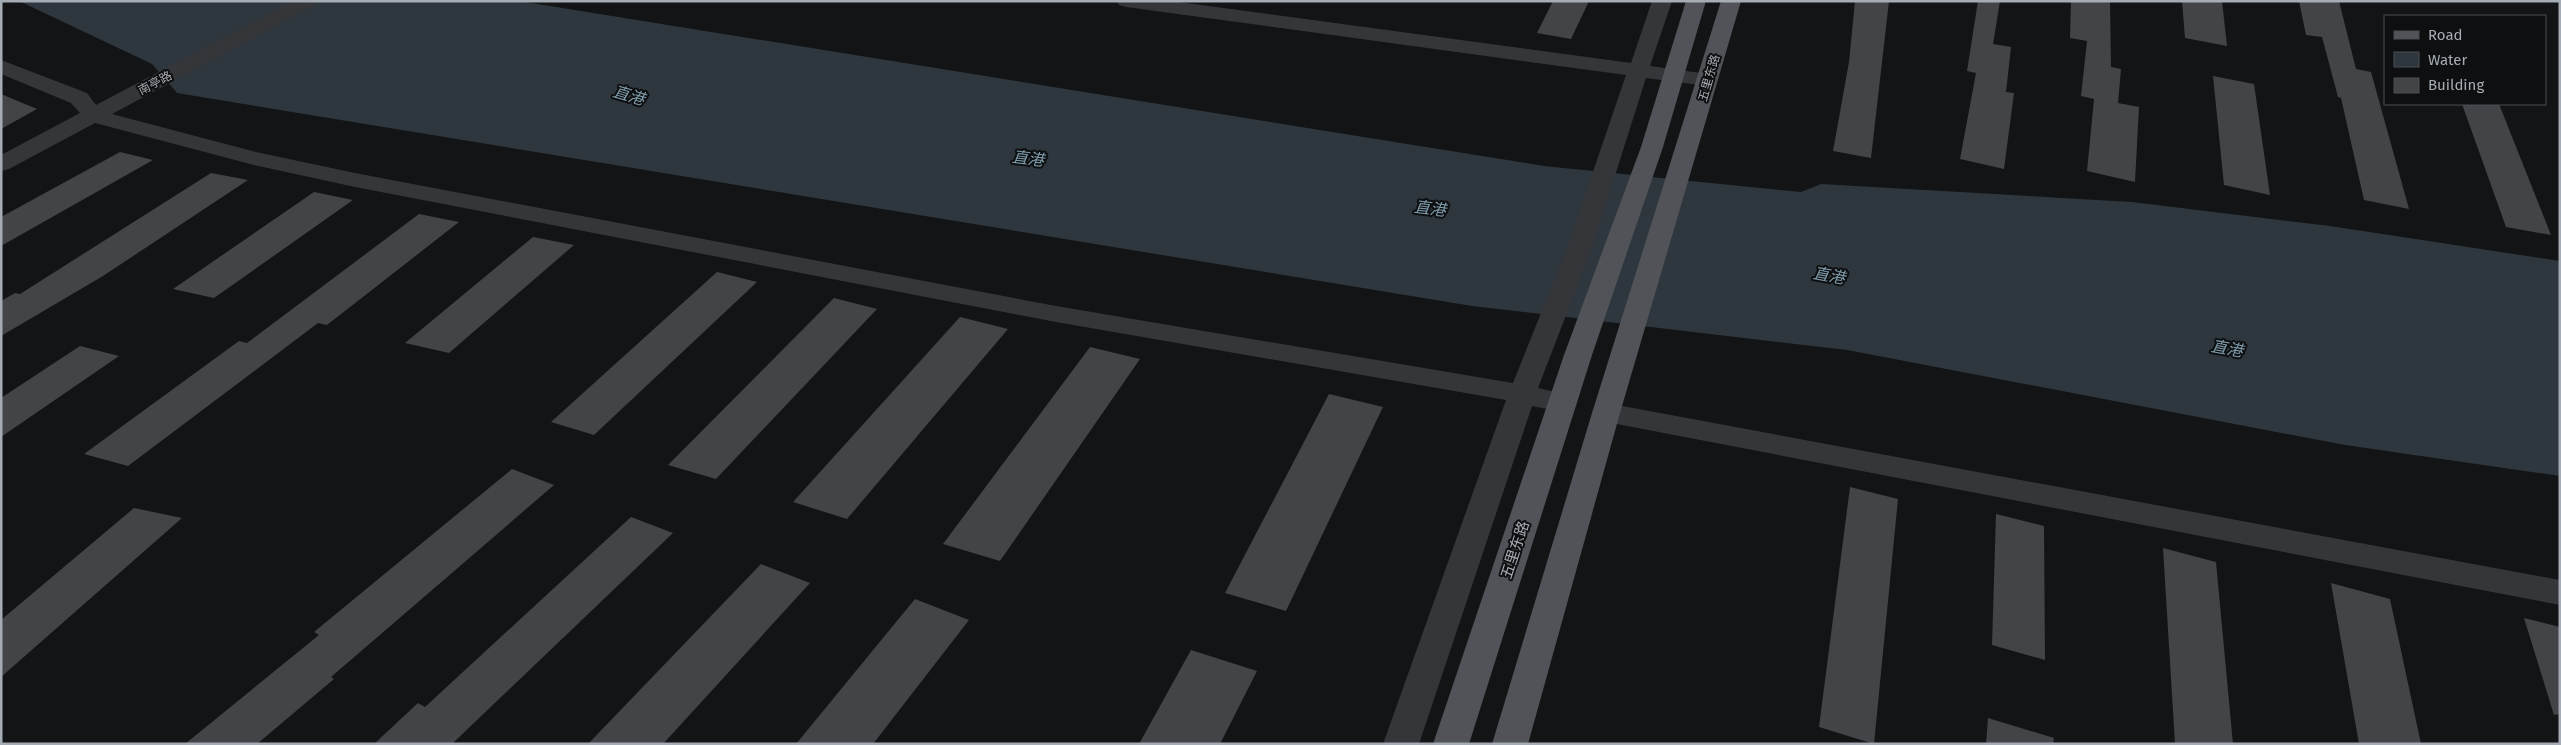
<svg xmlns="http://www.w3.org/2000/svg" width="2561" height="745" font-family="'Fira Sans','Noto Sans SC',sans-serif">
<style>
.water{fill:#2e373d}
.building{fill:#424448}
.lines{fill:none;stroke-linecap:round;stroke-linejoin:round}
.minor{fill:#35363a;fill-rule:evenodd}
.major{fill:#515358;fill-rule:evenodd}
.labels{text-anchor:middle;stroke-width:4;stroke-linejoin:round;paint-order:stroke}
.far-street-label{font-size:12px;fill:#a6acb4;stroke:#0e0f10}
.street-label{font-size:15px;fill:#a6acb4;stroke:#0e0f10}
.water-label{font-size:16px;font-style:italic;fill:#7f9dad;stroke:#0e0f10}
</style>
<rect width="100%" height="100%" fill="#131415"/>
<!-- water -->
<path class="water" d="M19,1h500l1025,165 257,26 20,-8 311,18 198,24 230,35v215l-215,-31 -498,-95 -375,-44 -1295,-213 -25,-29z"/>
<!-- building -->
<g class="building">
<path d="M1553,1h36l-18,38 -34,-6z"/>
<path d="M1855,1h34l-18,157 -38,-7 16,-89z"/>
<path d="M1978,1h22l-7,43 18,3 -5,45 8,1 -10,76 -44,-10 16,-86 -9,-2z"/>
<path d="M2071,1h39l1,66 10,2 -3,34 21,4 -4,75 -48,-11 7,-72 -13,-3 6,-55 -17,-3z"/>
<path d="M2182,1h40l5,45 -42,-8z"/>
<path d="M2299,1h40l17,68 15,3 38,137 -45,-9 -23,-102 -3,-1 -16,-60 -16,-2z"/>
<path d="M2213,76l41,8 16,111 -46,-10z"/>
<path d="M1,94l36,15 -36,20z"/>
<path d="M2462,104h37l52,131 -45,-8z"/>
<path d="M120,152l33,8 -152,86v-29z"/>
<path d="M211,173l37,7 -145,96 -102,60v-35l14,-8 5,1z"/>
<path d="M314,192l39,8 -139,98 -41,-9z"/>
<path d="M419,214l40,8 -132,103 -9,-2 -190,143 -44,-12 155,-113 8,2z"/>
<path d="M533,237l41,8 -125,108 -44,-10z"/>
<path d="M717,272l40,10 -163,153 -43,-13z"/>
<path d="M834,298l43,11 -161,170 -48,-14z"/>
<path d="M960,317l48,12 -161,190 -54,-17z"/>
<path d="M80,346l39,10 -118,81v-39z"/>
<path d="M1090,347l50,12 -140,202 -57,-17z"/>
<path d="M1329,394l54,13 -97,204 -61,-18z"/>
<path d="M512,469l42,16 -223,192 3,2 -77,65h-72l134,-109 -5,-3z"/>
<path d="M1850,487l48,12 -24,245 -55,-17z"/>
<path d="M134,508l48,10 -181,159v-57z"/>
<path d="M1996,514l48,12 1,134 -53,-15z"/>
<path d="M631,517l42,16 -221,211h-78l44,-41 7,4z"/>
<path d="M2163,548l53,14 17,182h-58z"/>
<path d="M761,564l49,19 -147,161h-75z"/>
<path d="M2331,583l59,16 31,145h-62z"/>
<path d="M915,599l54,21 -96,124h-77z"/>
<path d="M2524,618l36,9v87l-6,1z"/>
<path d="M1191,650l66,21 -37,73h-81z"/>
<path d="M1988,718l66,20 -1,6h-67z"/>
</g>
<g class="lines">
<!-- minor -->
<g class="minor">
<path d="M293,1h24l-2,4 -203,109 144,38 99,21 701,133 457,77 54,-135 59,-173 -500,-68 -7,-2 -2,-4h54l460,62 21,-62h20l-22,65 58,8 7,2 3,4 -3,4 -7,2 -62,-8 -54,170 -54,140 35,8 4,7 -4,7 -10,2 -31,-6 -113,338h-36l123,-344 -450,-78 -701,-135 -101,-22 -159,-42 -86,46 -8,2v-16l79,-42 -9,-10 -70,-29v-14l86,33 9,12z"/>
<path d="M1606,403l954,177v25l-964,-185 -4,-7 4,-7z"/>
</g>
<!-- major -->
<g class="major">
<path d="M1686,1h20l-43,146 -71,208 -123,389h-36l131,-389 77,-208z"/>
<path d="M1721,1h20l-121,412 -92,331h-36l100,-331z"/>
</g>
</g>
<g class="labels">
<!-- far-street labels -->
<g class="far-street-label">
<text transform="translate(1709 78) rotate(-74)" y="4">五里东路</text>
<text transform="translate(155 83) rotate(-28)" y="4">南亭路</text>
</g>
<!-- street labels -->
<g class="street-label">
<text transform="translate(1515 550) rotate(-72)" y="5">五里东路</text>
</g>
<!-- water labels -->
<g class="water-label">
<text transform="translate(629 95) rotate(16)" y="6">直港</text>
<text transform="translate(1028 158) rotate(7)" y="6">直港</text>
<text transform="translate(1430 208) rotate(7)" y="6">直港</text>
<text transform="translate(1829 275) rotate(10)" y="6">直港</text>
<text transform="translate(2227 348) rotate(10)" y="6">直港</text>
</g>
</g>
<!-- border -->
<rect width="2561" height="745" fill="none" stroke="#a6acb4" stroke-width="5"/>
<!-- legend -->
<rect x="2384" y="15" width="162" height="90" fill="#0e0f10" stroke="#4b4e52"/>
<rect x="2394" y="31" width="25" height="8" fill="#515358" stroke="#4b4e52"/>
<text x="2428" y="40" font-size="15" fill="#a6acb4">Road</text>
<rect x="2394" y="52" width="25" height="15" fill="#2e373d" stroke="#4b4e52"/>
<text x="2428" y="65" font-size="15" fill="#a6acb4">Water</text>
<rect x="2394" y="78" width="25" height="15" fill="#424448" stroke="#4b4e52"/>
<text x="2428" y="90" font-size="15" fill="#a6acb4">Building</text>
</svg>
